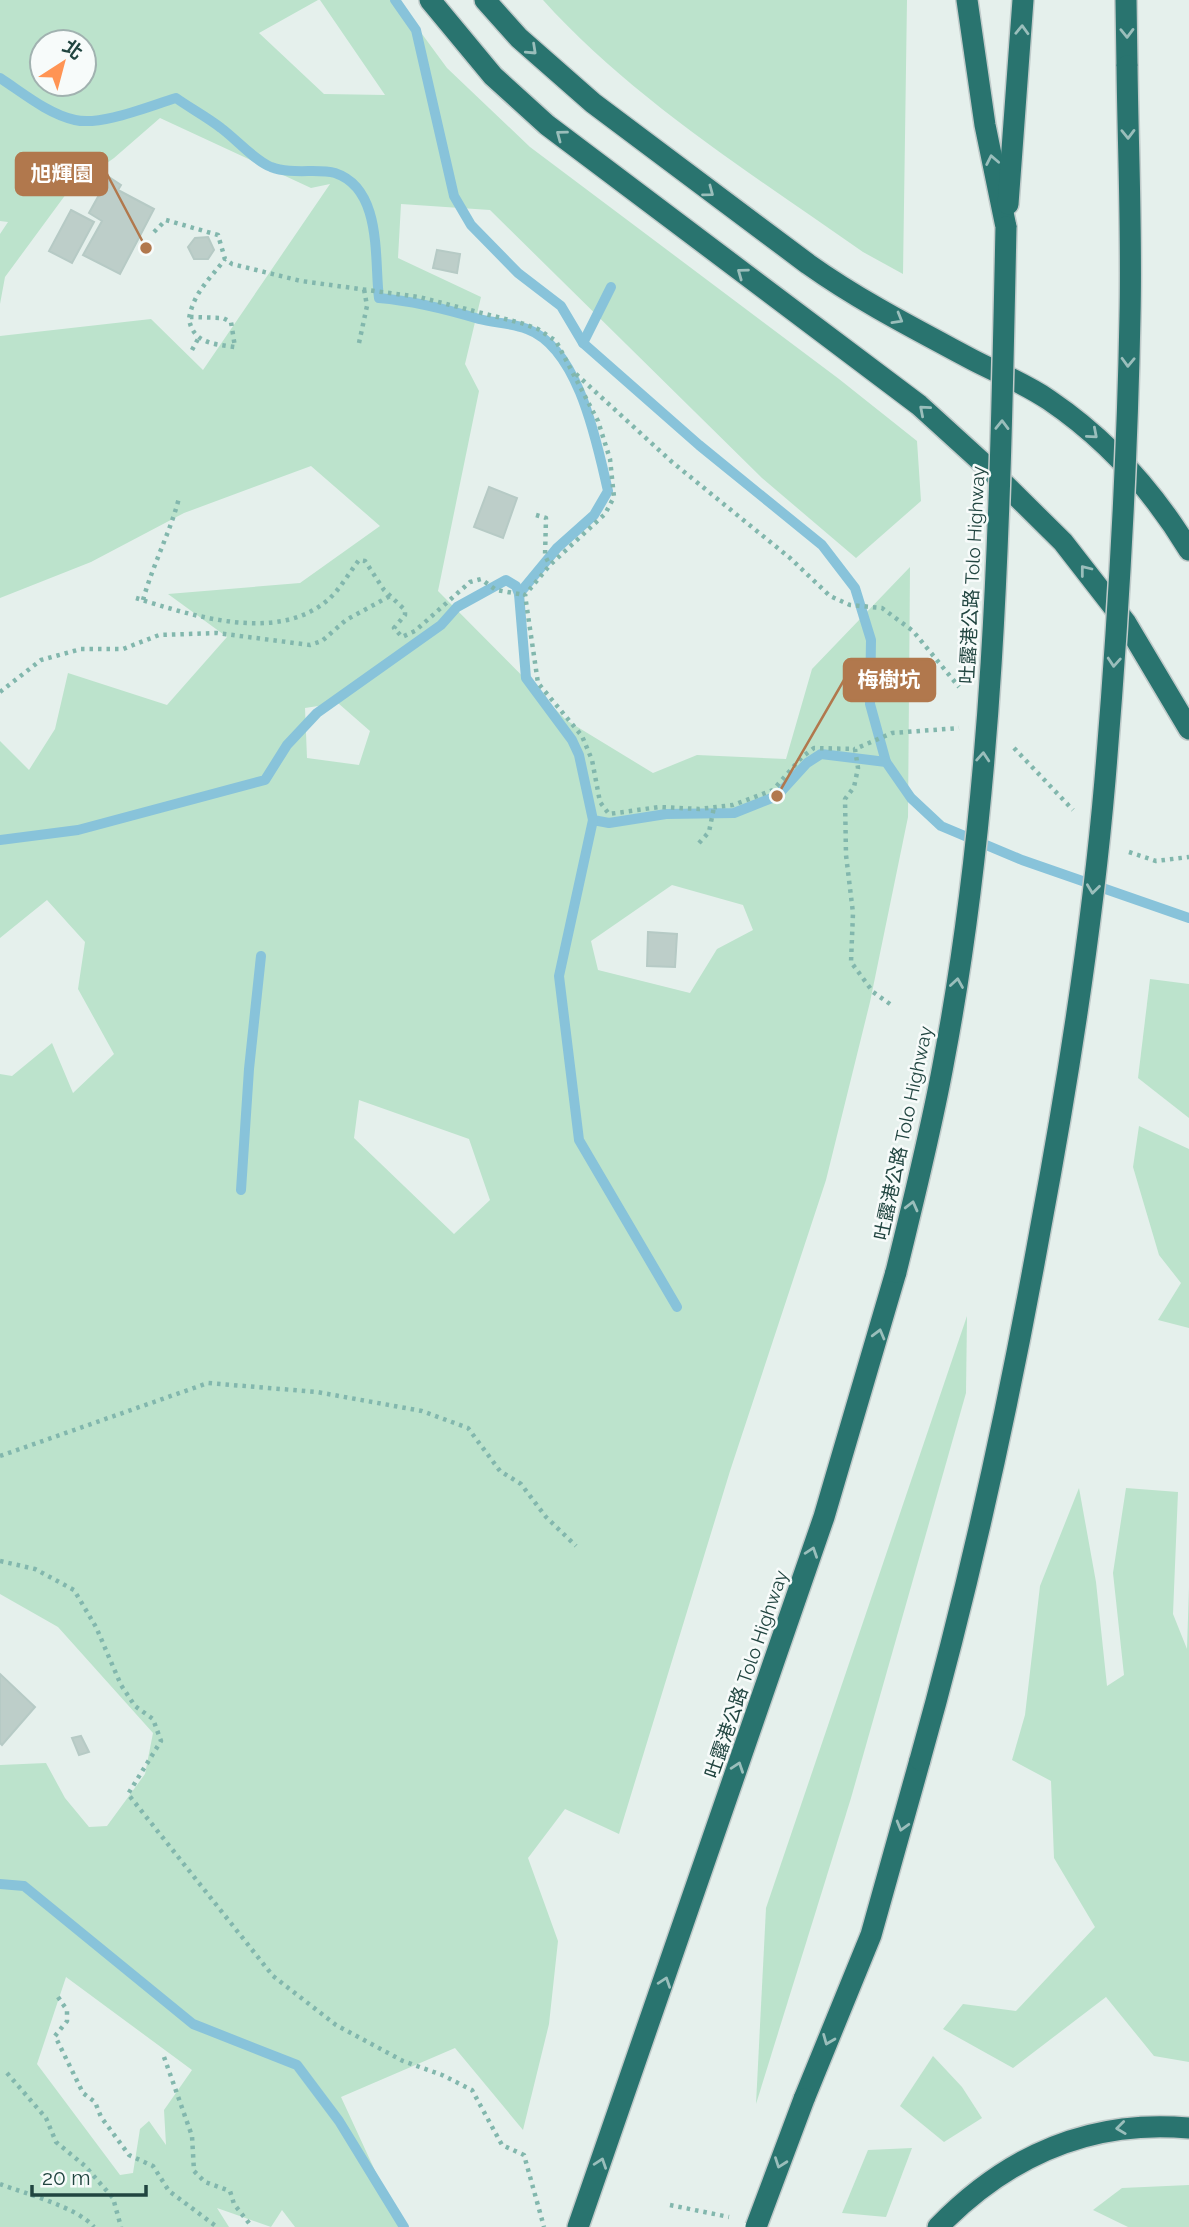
<svg xmlns="http://www.w3.org/2000/svg" width="1189" height="2227" font-family="Raleway,'Noto Sans TC',sans-serif">
<style>
.green{fill:#bce3cc;fill-rule:evenodd}
.lines{fill:none;stroke-linecap:round;stroke-linejoin:round}
.stream{stroke:#88c3da;stroke-width:10}
.building{fill:#bdcec9;stroke:#b6cac5;stroke-width:2}
.motorway-casing{stroke:#c1cbca;stroke-width:24}
.path{stroke:#82b7ad;stroke-width:4.5;stroke-dasharray:3.5 5;stroke-linecap:butt}
.motorway{stroke:#29746f;stroke-width:21}
.motorway-bridge-casing{stroke:#c1cbca;stroke-width:24;stroke-linecap:butt}
.motorway-bridge{stroke:#29746f;stroke-width:21}
.oneway{stroke:#9abebb}
.labels{text-anchor:middle;stroke-width:5;stroke-linejoin:round;paint-order:stroke}
.street-label{font-size:19px;fill:#214540;stroke:#f7fbfa}
.leader{fill:none;stroke:#b1784d;stroke-width:2.5}
.callout-dot{fill:#b1784d;stroke:#f7fbfa;stroke-width:2.5}
.callout{fill:#b1784d;stroke:#b1784d;stroke-width:2.5}
.callout-label{font-size:21px;text-anchor:middle;font-weight:bold;fill:#fff}
</style>
<rect width="100%" height="100%" fill="#e5f0ec"/>
<!-- green -->
<g class="green">
<path d="M0,0h318l-59,33 65,61 61,1 -65,-95h77l50,68 83,79 309,232 78,62 4,60 -65,57 -94,-80 -272,-268 -89,-6 -3,54 83,39 -16,67 14,27 -41,200 128,129 87,53 44,-18 89,4 26,-90 98,-102 -2,250 -38,185 -44,178 -96,291 -111,363 -54,-25 -37,49 30,83 -9,83 -26,106 -68,-82 -114,49 60,130h-106l-13,-17 -11,17 -54,-19 12,19h-229v-462l46,-2 19,35 24,29 18,-1 38,-52 8,-41 -95,-106 -58,-33v-520l12,2 40,-33 21,50 41,-39 -36,-65 7,-47 -38,-42 -47,38v-197l29,29 26,-41 13,-56 99,32 60,-68 -59,-43 132,-11 80,-57 -69,-60 -127,47 -93,49 -91,36v-262l151,-17 52,51 127,-186 -19,4 -151,-70 -46,40 -45,32 -64,87 -5,27v-70l8,-12 -8,-1zM42,42h42v42h-42zM338,703l32,28 -11,34 -52,-7 -2,-50zM672,885l71,20 10,25 -36,19 -27,44 -92,-23 -7,-29zM359,1100l110,39 21,61 -36,34 -100,-96zM66,1977l126,93 -28,40 2,35 -17,-24 -9,8 -7,44 -13,2 -83,-111z"/>
<path d="M543,0h364l-4,274 -40,-22c-108,-76 -231,-153 -320,-252z"/>
<path d="M1150,979l39,5v134l-51,-40z"/>
<path d="M1139,1126l50,23v179l-31,-8 23,-37 -22,-28 -26,-88z"/>
<path d="M967,1316l-1,77 -115,405 -95,306 10,-196z"/>
<path d="M1079,1488l17,94 11,104 17,-11 -11,-102 13,-85 52,4 -5,122 14,35 2,-62v475l-35,-6 -48,-59 -93,71 -70,-39 20,-25 53,7 79,-84 -41,-69 -3,-77 -39,-21 13,-45 15,-129z"/>
<path d="M933,2056l29,31 20,31 -38,24 -44,-36z"/>
<path d="M912,2148l-26,69 -44,-4 26,-63z"/>
<path d="M1189,2185v42h-61l-35,-17 29,-22z"/>
</g>
<g class="lines">
<!-- stream -->
<g class="stream">
<path d="M395,0l21,30 38,166 17,29 47,48 43,33 22,37 116,102 123,100 33,43 16,52 -1,64 16,58"/>
<path d="M0,78c23,15 48,36 75,42 27,6 74,-14 101,-22 14,10 31,19 45,30 15,11 33,32 50,39 21,8 47,1 64,6 48,16 39,87 44,125 35,3 67,11 100,21 15,4 33,4 48,10 52,19 70,115 81,162l-14,24 -37,33 -38,46 7,84 46,62 7,15 14,65 16,3 57,-9 68,-1 43,-17 30,-33 14,-9 65,8 25,36 30,28 81,34 167,58"/>
<path d="M583,343l28,-56"/>
<path d="M593,820l-34,156 20,164 98,167"/>
<path d="M0,840l78,-10 187,-50 22,-35 30,-32 124,-88 16,-18 49,-27 10,6 3,8"/>
<path d="M241,1190l8,-121 12,-113"/>
<path d="M0,1884l24,2 169,138 104,41 42,56 65,106"/>
</g>
</g>
<!-- building -->
<g class="building">
<path d="M109,177l12,8 -3,5 36,19 -34,65 -37,-19 19,-34 -13,-8z"/>
<path d="M71,210l23,12 -22,41 -23,-12z"/>
<path d="M208,237l6,13 -6,9h-14l-6,-12 7,-9z"/>
<path d="M437,250l23,4 -3,19 -24,-5z"/>
<path d="M489,487l28,11 -14,40 -29,-11z"/>
<path d="M648,932l29,2 -2,33 -28,-1z"/>
<path d="M0,1674l35,33 -33,38 -2,-2z"/>
<path d="M81,1736l8,16 -10,3 -7,-17z"/>
</g>
<g class="lines">
<!-- motorway casing -->
<g class="motorway-casing">
<g id="motorway">
<path d="M430,0l63,76 54,49 372,280 66,60 78,77 63,81 63,106"/>
<path d="M485,0l34,38 74,65 215,161c52,37 109,66 165,96 25,13 53,24 76,40 59,40 103,89 140,150"/>
<path d="M967,0l18,125 21,102"/>
<path d="M1126,0l1,66"/>
<path d="M1008,204l15,-204"/>
<path d="M804,2099l67,-164 49,-175"/>
<path d="M578,2227l246,-710 72,-245"/>
<path d="M938,2227c69,-71 152,-108 251,-99"/>
</g>
</g>
<!-- path -->
<g class="path">
<path d="M154,232l12,-12 52,15 7,24 7,5 69,17 118,16 102,26 17,6 18,12 42,80 12,38 4,38 -9,17 -55,51 -25,30 13,88 44,53 10,24 8,42 9,12 50,-7 40,2 34,-4 40,-15 29,-33 12,-9 41,1"/>
<path d="M190,317l33,1 8,4 4,25c-22,-3 -42,-4 -46,-28 4,-26 21,-40 36,-60"/>
<path d="M359,343l8,-37 -3,-17"/>
<path d="M192,350l6,-11"/>
<path d="M576,374l96,88 118,96 40,38 20,9 32,3 31,23 46,56"/>
<path d="M536,515l10,3 -1,38 5,9"/>
<path d="M136,598c57,18 142,46 193,1 11,-10 20,-26 30,-39l6,1 19,29 21,20v5l-11,13 8,9 13,-6 55,-49 11,-3 15,11 29,5"/>
<path d="M143,600c10,-36 27,-67 36,-102"/>
<path d="M0,692l41,-32 40,-11h42l36,-14 58,-2 93,12 12,-4 24,-21 44,-24"/>
<path d="M1014,748l59,62"/>
<path d="M699,843l10,-11 5,-25"/>
<path d="M1129,852l27,9 33,-4"/>
<path d="M890,1004l-17,-12 -22,-30 2,-49 -7,-58 -1,-56 9,-12 4,-19 -3,-19 37,-16 67,-5"/>
<path d="M0,1456l208,-73 109,9 105,19 46,17 32,43 21,13 25,33 30,29"/>
<path d="M0,1561l35,8 39,21 22,37 25,58 14,21 18,13 8,22 -33,53 145,182 63,49 67,36 39,14 30,15 30,55 22,10 20,72"/>
<path d="M58,1997l9,13v11l-12,15 28,57 12,9 6,15 28,38 24,11 16,25 48,36"/>
<path d="M164,2057l28,79 2,35 11,11 25,9 4,13 18,23"/>
<path d="M7,2073l39,45 10,24 29,24 28,32 8,29"/>
<path d="M0,2184c26,10 77,23 94,43"/>
<path d="M670,2205l59,12"/>
</g>
<!-- motorway -->
<use href="#motorway" class="motorway"/>
<!-- motorway-bridge casing -->
<g class="motorway-bridge-casing">
<g id="motorway-bridge">
<path d="M896,1272c17,-70 35,-140 48,-212 52,-274 56,-555 62,-833"/>
<path d="M920,1760c49,-174 88,-351 120,-529 28,-149 52,-300 65,-451 13,-155 22,-309 25,-464 2,-83 -2,-167 -3,-250"/>
<path d="M756,2227l48,-128"/>
</g>
</g>
<!-- motorway-bridge -->
<use href="#motorway-bridge" class="motorway-bridge"/>
</g>
<!-- one-way arrows -->
<defs><path id="oneway-chevron" d="M-2-3.5L2.5 0L-2 3.5" fill="none" stroke-width="1.6" stroke-linecap="round" stroke-linejoin="round" transform="scale(1.75)"/></defs>
<g class="oneway">
<use href="#oneway-chevron" transform="translate(1022 30) rotate(-88)"/>
<use href="#oneway-chevron" transform="translate(1127 33) rotate(89)"/>
<use href="#oneway-chevron" transform="translate(532 50) rotate(43)"/>
<use href="#oneway-chevron" transform="translate(1128 134) rotate(89)"/>
<use href="#oneway-chevron" transform="translate(561 135) rotate(-143)"/>
<use href="#oneway-chevron" transform="translate(992 160) rotate(-101)"/>
<use href="#oneway-chevron" transform="translate(709 192) rotate(37)"/>
<use href="#oneway-chevron" transform="translate(742 273) rotate(-144)"/>
<use href="#oneway-chevron" transform="translate(898 319) rotate(30)"/>
<use href="#oneway-chevron" transform="translate(1128 362) rotate(92)"/>
<use href="#oneway-chevron" transform="translate(924 410) rotate(-139)"/>
<use href="#oneway-chevron" transform="translate(1002 425) rotate(-89)"/>
<use href="#oneway-chevron" transform="translate(1093 434) rotate(41)"/>
<use href="#oneway-chevron" transform="translate(1085 570) rotate(-128)"/>
<use href="#oneway-chevron" transform="translate(1114 662) rotate(94)"/>
<use href="#oneway-chevron" transform="translate(983 757) rotate(-86)"/>
<use href="#oneway-chevron" transform="translate(1093 889) rotate(97)"/>
<use href="#oneway-chevron" transform="translate(957 983) rotate(-81)"/>
<use href="#oneway-chevron" transform="translate(912 1206) rotate(-76)"/>
<use href="#oneway-chevron" transform="translate(879 1334) rotate(-75)"/>
<use href="#oneway-chevron" transform="translate(812 1552) rotate(-71)"/>
<use href="#oneway-chevron" transform="translate(738 1767) rotate(-71)"/>
<use href="#oneway-chevron" transform="translate(902 1826) rotate(106)"/>
<use href="#oneway-chevron" transform="translate(665 1982) rotate(-71)"/>
<use href="#oneway-chevron" transform="translate(828 2040) rotate(112)"/>
<use href="#oneway-chevron" transform="translate(1121 2128) rotate(173)"/>
<use href="#oneway-chevron" transform="translate(601 2163) rotate(-71)"/>
<use href="#oneway-chevron" transform="translate(780 2163) rotate(110)"/>
</g>
<g class="labels">
<!-- street labels -->
<g class="street-label">
<text transform="translate(972 575) rotate(-87)" y="7">吐露港公路 Tolo Highway</text>
<text transform="translate(903 1133) rotate(-78)" y="7">吐露港公路 Tolo Highway</text>
<text transform="translate(746 1674) rotate(-71)" y="7">吐露港公路 Tolo Highway</text>
</g>
</g>
<!-- callouts -->
<path class="leader" d="M146 248L107 174M777 796L844 680"/>
<g class="callout-dot">
<circle cx="146" cy="248" r="7"/>
<circle cx="777" cy="796" r="7"/>
</g>
<g class="callout">
<rect x="16" y="153" width="91" height="42" rx="7"/>
<rect x="844" y="659" width="91" height="42" rx="7"/>
</g>
<g class="callout-label">
<text x="62" y="181">旭輝園</text>
<text x="889" y="687">梅樹坑</text>
</g>
<!-- north arrow -->
<g transform="translate(63 63) rotate(36)"><circle r="33" fill="#f7fbfa" stroke="#a1b2b0" stroke-width="2"/>
<path d="M0-5L12 26L0 18L-12 26Z" fill="#ff9454"/>
<text y="-10" font-size="19" font-weight="bold" text-anchor="middle" fill="#214540">北</text>
</g>
<!-- scale -->
<path d="M32 2185v10h114v-10" fill="none" stroke="#214540" stroke-width="3.5"/>
<text x="42" y="2185" font-size="21" fill="#214540" stroke="#f7fbfa" stroke-width="5" paint-order="stroke">20 m</text>
</svg>
